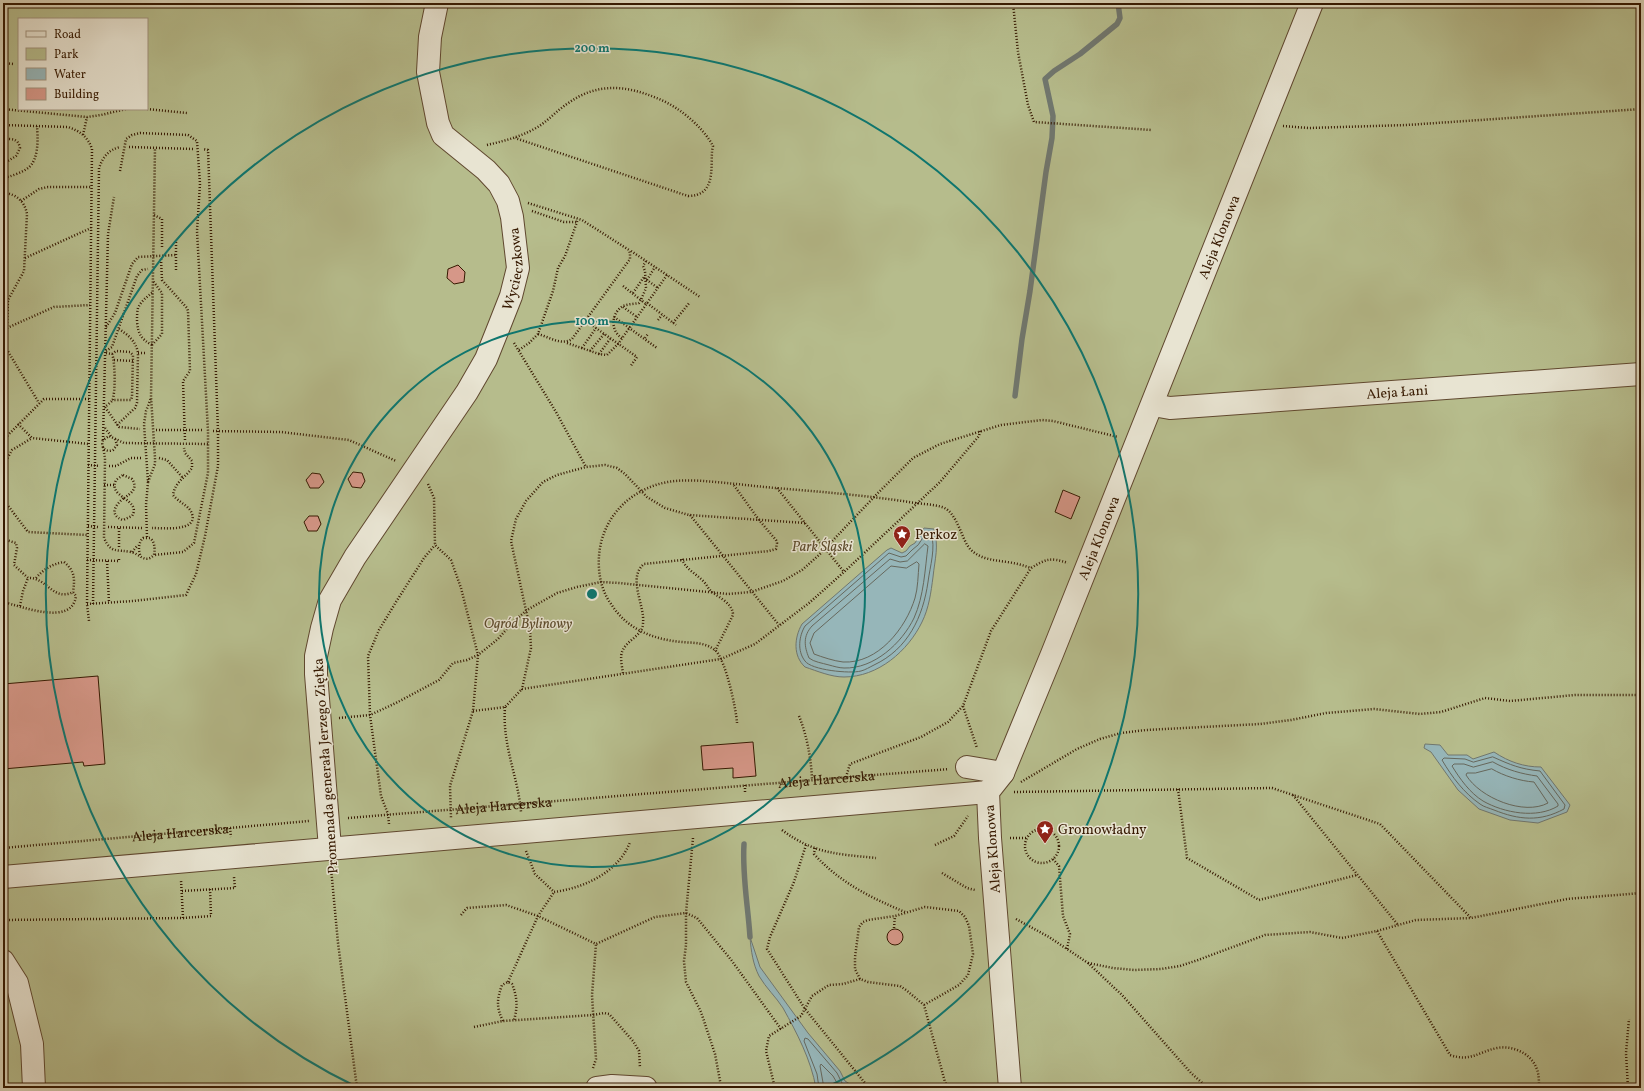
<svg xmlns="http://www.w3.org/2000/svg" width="1644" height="1091" font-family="Vollkorn,serif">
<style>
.green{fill:#b6bc8c;stroke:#766a46;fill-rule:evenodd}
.water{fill:#96b6b9;stroke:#70776f}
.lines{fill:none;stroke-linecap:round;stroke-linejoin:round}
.shore{stroke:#66685d;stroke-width:1}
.stream{stroke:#70776f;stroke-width:5.5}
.building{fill:#d69788;stroke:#361901}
.minor-casing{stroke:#60482f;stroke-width:24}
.path{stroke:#361901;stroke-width:2.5;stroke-dasharray:1 2;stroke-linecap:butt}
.minor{stroke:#e8e4d2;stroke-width:22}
.ring{fill:none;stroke:#0f766e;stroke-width:2}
.labels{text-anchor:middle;stroke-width:3;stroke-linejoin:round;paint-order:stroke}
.street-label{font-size:14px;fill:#361901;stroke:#e8e4d2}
.poi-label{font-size:14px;fill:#361901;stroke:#e8e4d2;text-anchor:start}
.park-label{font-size:14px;font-style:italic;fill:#5c4a2b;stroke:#e8e4d2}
.centre{fill:#0f766e;stroke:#e8e4d2;stroke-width:2}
.ring-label{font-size:12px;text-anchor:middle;font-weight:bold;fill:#0f766e;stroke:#e8e4d2;stroke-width:3;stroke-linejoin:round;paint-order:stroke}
</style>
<rect width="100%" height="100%" fill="#dcd5ba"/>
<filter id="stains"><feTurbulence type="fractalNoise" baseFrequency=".005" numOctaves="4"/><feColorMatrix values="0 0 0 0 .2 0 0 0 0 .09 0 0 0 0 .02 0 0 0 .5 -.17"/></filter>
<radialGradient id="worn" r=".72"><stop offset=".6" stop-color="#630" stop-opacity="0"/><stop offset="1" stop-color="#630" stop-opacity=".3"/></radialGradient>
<!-- green -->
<path class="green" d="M3,3h1638v1085h-1638zM19,19h128v90h-128z"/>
<!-- water -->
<g class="water">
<path d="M924,528l10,1c5,18 1,29 -1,48 -2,15 -4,31 -11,45 -14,29 -44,55 -78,55 -13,0 -27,-6 -39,-10 -12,-11 -11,-29 -3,-43l85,-74 4,-2 11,5 4,-2 4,-5 5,-3z"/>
<path d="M1425,744l15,1 8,10h19l6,4 21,-7c15,10 30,15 47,15l29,38 -3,7 -29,11 -28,-3 -31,-11 -21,-19 -27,-38 -7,-4z"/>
<path d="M750,937l10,30 48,66 32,38 5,10 8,5 -1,2h-36c-5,-28 -19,-55 -33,-80 -7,-11 -17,-20 -24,-32 -6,-12 -8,-25 -9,-39z"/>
</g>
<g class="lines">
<!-- shore -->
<g class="shore">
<path d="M927,532l4,1c5,15 -1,33 -3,49 -5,35 -20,67 -54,83 -4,2 -9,5 -13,6 -11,3 -50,-1 -56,-10 -8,-10 -6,-25 0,-35l84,-73 12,4 5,-1 6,-6 6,-5z"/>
<path d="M925,544l3,2c-3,23 -4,50 -14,72 -12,25 -40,51 -70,50 -5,0 -11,-2 -15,-3 -7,-2 -15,-3 -20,-7 -5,-12 -6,-22 3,-32l78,-67 10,3 7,-1z"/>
<path d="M917,562l2,2c-1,11 -1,24 -4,34 -9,30 -37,66 -72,64 -9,-1 -21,-5 -29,-8l-4,-11 4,-10 77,-67 15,2z"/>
<path d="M1493,757c18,8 27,12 47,14l25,34 -1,4c-24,13 -45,11 -70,1 -5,-2 -10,-3 -14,-6 -16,-11 -28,-27 -38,-44l2,-2 21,1 8,3z"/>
<path d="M1493,762c14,8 29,12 44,14l21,28v2c-21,13 -54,7 -75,-5 -13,-8 -23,-22 -31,-35l2,-2h10l9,3z"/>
<path d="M1492,769c12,7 28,12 42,13l14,21c-24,13 -68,-5 -82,-28l1,-2h8z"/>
<path d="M819,1088l-2,-14 -13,-33 1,-3 3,1 29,34 5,10 6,5"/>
<path d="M824,1088l-4,-22 1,-2 12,12 7,12"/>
</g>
<!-- stream -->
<g class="stream">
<path d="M1015,396l7,-57 8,-48 16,-119 6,-34 1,-22 -8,-37 9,-8 26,-17 37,-30 3,-6 -2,-15"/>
<path d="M744,844c-2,31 4,62 6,93"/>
</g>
</g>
<!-- building -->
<g class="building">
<path d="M458,265l7,7 -1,10 -10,2 -7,-6 1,-9z"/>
<path d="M353,472l9,1 3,8 -4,7 -9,-1 -4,-8z"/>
<path d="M312,473l8,1 4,8 -5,6h-9l-4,-8z"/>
<path d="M1063,490l17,7 -9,22 -16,-7z"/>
<path d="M309,516h9l3,8 -4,7h-9l-4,-9z"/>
<path d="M98,676l7,88 -21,2 -1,-4 -80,7v-85z"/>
<path d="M753,742l3,34 -23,2v-10l-30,2 -2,-24z"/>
<circle cx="895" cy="937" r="8"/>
</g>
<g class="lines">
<!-- minor casing -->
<g class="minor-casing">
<g id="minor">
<path id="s3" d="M1153,405l17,3 471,-34"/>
<path d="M967,767l36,6"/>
<path id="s4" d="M330,848l-14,-174v-18l6,-28 8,-28 25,-43 112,-165 19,-33 14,-35 11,-28 7,-28 -6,-51 -4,-16 -9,-17 -13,-14 -43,-35 -5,-12 -10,-51 2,-35 7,-34"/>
<path d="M3,877l985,-85"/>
<path d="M3,961l14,22 15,61 2,44"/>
<path d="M597,1088l15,-2 34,2"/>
<path id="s5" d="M1010,1088l-20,-250 -2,-46 15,-19 49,-119 260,-651"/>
</g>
</g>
<!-- path -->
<g class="path">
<path d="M1013,3l5,49 10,53 6,17 118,8"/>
<path d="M3,63l11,1"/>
<path d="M3,109l84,8 14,-2 25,-6"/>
<path d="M147,109l40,4"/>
<path d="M3,125l65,2c12,4 20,10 24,22l-5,455 2,17"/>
<path d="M1283,126l26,2 98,-3 234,-16"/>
<path d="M83,135l4,-18"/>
<path d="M3,139c9,0 15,-1 17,9l-4,8 -13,8"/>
<path d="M487,145c17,-4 33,-8 49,-17 11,-6 20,-17 31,-24 30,-22 59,-19 92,-5 20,8 44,28 54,47l-1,5c-1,19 3,45 -24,45l-173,-58"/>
<path d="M129,147l65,2"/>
<path d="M3,170l5,7"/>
<path d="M120,171l6,-32 6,-4 8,-2 48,2 9,6 3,43 -3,47 11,200v42l-14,70 -11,9 -29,3"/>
<path d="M3,188l5,-11c6,-2 15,-5 20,-9 11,-8 10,-30 9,-42"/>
<path d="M3,193c13,0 22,9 24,21l-3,57 -16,29 -2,48 33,55"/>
<path d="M21,201l18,-12 9,-2h44"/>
<path d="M528,203l54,17 47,30 1,3v6l-58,80c-10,7 -23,-2 -34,-5"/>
<path d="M532,211l32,11h13"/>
<path d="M154,215l8,4v30"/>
<path d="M176,242v28"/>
<path d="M631,251l69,46"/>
<path d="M25,258l66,-30"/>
<path d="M161,259l1,21 25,28 1,3 2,60 -7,10 2,59"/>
<path d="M644,278l14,10"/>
<path d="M647,280l8,-13"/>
<path d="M623,286l18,14 5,-12 -1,-17 -2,-5 3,-5"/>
<path d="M633,293l11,-16"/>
<path d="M647,303l29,22"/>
<path d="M623,307l14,10"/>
<path d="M614,317l43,31"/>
<path d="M658,320l4,-5"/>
<path d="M673,323l17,-21"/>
<path d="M593,326l44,31 -7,10"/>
<path d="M106,327l9,-14 17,-49 6,-7 38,-2"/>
<path d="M7,328l47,-21 36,-2"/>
<path d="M622,338c-12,-7 -11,-25 1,-32 5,-2 11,-2 16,-3l2,-3 5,4"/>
<path d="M645,338l3,-4"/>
<path d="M514,343l42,69 30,55"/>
<path d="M567,343l32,11 8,1 11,-11 49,-69"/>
<path d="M152,345l10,-11v-41l-9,-12"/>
<path d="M152,345c-11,-6 -14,-11 -15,-24 0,-4 0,-9 1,-13 3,-7 9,-11 15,-16"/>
<path d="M582,348l14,-20"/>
<path d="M519,350l10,-7 9,-9 15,-43 5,-23 7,-12 13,-37"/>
<path d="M106,351l6,-4 25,-71 5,-6 6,-1"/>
<path d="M590,351l14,-17"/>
<path d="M106,353l6,1c3,6 4,40 0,47 -2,2 -5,4 -7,6l14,20 21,2"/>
<path d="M138,353h9"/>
<path d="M112,354l4,-3 14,1 3,3 -1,42 -1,3h-19"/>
<path d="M599,354l11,-15"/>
<path d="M114,360l19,1"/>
<path d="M18,424l14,14 57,6"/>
<path d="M117,425l18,-17 2,-5 1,-50c-2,-12 -10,-18 -19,-24"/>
<path d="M105,428l6,8"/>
<path d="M156,430h48"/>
<path d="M213,431l68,1 68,8 47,21"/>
<path d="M115,439l2,6 -4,5c-7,3 -13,-3 -10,-10l6,-4 15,7 85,1"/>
<path d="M3,440l41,-41h45"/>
<path d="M103,440l5,-206 6,-37"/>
<path d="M103,447l2,11 -1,80c7,16 13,11 27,14 9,2 14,12 23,3 1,-6 1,-13 -4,-17h-7c-5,5 -5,13 -2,19"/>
<path d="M159,458l8,2 16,18"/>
<path d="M88,465l12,1"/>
<path d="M3,466l9,-16 20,-12"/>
<path d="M109,466h7l15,-8h12"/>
<path d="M123,475l9,4c6,9 0,14 -8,19 -7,-5 -12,-9 -8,-18z"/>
<path d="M148,482l7,-18v-6l-4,-61 4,-249"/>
<path d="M428,484l6,14 1,47 16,15 10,28 17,67 -5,56 -23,75 1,32"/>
<path d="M104,485h10"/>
<path d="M777,488l67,84"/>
<path d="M124,498c7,5 13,10 8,18l-9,4c-15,-5 -7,-16 1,-22z"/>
<path d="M3,499l25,33 60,3"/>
<path d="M690,515l89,110"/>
<path d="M805,523l-116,-8 -24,-7 -18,-11 -22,-23 -8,-6 -12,-3 -19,2 -29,8 -14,7 -17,19 -10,18 -5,22 19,88 1,19 -9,41 199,-30 34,-15 54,-41 35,-31 96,-90 39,-46 1,-5"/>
<path d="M88,526l10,1"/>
<path d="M108,527l34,1"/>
<path d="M152,528c10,0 46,4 40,-14 -2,-8 -14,-12 -19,-19 2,-13 12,-17 19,-27v-7l-7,-8 -1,-5"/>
<path d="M147,537l-1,-32 2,-23 -4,-58 2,-13 5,-13"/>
<path d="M3,539l13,4 1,5 -3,17 14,13c19,-1 25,24 45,14l3,4c-4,31 -55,10 -73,6"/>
<path d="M119,547v-20"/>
<path d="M132,552l6,-7"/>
<path d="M682,559c4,11 15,15 22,23 3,3 4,7 8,10 8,6 21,12 21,23l-18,36"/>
<path d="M87,560l32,1v-3"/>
<path d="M107,561l2,42"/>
<path d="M36,578c8,-9 16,-14 28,-16 11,9 11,17 9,30"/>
<path d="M87,604l46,-3 53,-6 10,-21 9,-38 13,-70v-35l-10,-281 -5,-1"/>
<path d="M93,604l6,-436c4,-11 9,-18 21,-21"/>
<path d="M20,606l3,-15 5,-13"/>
<path d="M623,673c-1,-6 -3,-15 -1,-21 4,-12 21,-16 21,-29 2,-18 -16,-45 1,-59l125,-13 7,-2 1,-6 -1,-3 -17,-20 -26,-36"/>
<path d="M963,706l14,42"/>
<path d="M505,707c-3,39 13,69 16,105"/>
<path d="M473,711l32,-4 17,-18"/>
<path d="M799,716c8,20 12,42 13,63"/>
<path d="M339,718l31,-3 26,-12 43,-23 14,-17 14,-3 11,-5 20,-16 15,-17 14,-12 30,-17 20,-6 24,-5 18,1 109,11 23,-2 32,-11 19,-11 17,-15 55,-58 39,-39 27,-14 61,-19 41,-5 11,1 65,16"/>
<path d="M737,723c-1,-15 -11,-61 -21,-72 -10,-9 -23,-8 -35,-9 -29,-3 -54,-13 -70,-38 -13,-18 -15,-44 -9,-65 8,-27 29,-47 57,-55 24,-7 53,-2 78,0 25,3 50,5 75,7 32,3 65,6 97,11 11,2 23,2 33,5 16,5 19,33 29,43 12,11 27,10 42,13 6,1 12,3 18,5 15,-9 19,-11 37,-5"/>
<path d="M846,777l4,-13 71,-27 27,-15 15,-16 28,-75 40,-63"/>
<path d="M1021,782l56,-33 23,-10 21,-6 25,-3 114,-6 31,-4 35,-7 48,-4 46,5 21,-2 44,-14 25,3 65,-6h66"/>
<path d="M745,785v9"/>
<path d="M1178,789l9,69 72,42 98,-25"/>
<path d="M1014,792l258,-4 108,36 91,94"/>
<path d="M1293,795l105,130"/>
<path id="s1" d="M348,818l601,-49"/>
<path d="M389,824l-1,-10 -7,-18 -11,-81 -2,-59 11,-26 17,-28 28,-44 11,-13"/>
<path d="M230,828l1,9"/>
<circle cx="1042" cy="846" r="17"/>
<path d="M782,830c32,24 56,24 94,28"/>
<path d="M693,838l-7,75v32l-2,16 2,21 15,30 14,42 6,32 -1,2"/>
<path d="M1010,838h17"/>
<path d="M806,845l-12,37 -24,55 -3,12 38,60 64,79"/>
<path d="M935,845l19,-9 14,-20"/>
<path id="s2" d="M3,848l306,-27"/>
<path d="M815,848l-1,6c25,28 57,44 91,58"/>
<path d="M526,851l9,23 19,18c30,-4 65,-20 76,-50"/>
<path d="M1053,859l6,7 4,50 7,18 -3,15"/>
<path d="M331,868l7,75 19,145"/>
<path d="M942,873l25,15 8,2"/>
<path d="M182,891l53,-3 -1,-11"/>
<path d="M461,915l6,-7 39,-3 32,11 58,28 59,-27 31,-4 11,5 35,43 49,68"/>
<path d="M183,918l28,-2 -1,-27"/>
<path d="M1016,919l33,18 39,26 34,32 69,78 17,15"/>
<path d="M3,920l180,-2 -2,-38"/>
<path d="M894,928l1,-12"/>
<path d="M1377,931l73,124c21,7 28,-3 47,-7 15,-3 33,5 39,19 3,6 3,14 3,21"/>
<path d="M1088,963l25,5 21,2 27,-1 19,-3 18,-6 67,-25 45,-3 32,6 35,-7 39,-11 55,-2 96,-19 74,-6"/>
<path d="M508,982l30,-66 16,-24"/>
<path d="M924,1005l35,-20 9,-10 5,-21 -4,-28 -4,-9 -6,-6 -34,-4 -30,9 -27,4 -5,2 -4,5 -4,30v12l5,10 8,3 32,4 6,4 18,15 21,77 3,6"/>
<path d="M503,1021c-7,-14 -6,-22 -1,-36l6,-3 4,2c5,12 6,23 2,36"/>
<path d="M474,1027l29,-6 90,-6 11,-2 5,1 24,27 6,10 1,17"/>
<path d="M593,1068l3,-9 -4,-64 4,-51"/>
<path d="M775,1088l-9,-37 3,-15 32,-20 11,-20 17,-11 14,-1 17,-5"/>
<path d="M1628,1088l-2,-35 3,-34"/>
</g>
<!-- minor -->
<use href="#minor" class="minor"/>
</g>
<!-- distance rings -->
<g class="ring">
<circle cx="592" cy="594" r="273"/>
<path d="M357 1087A546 546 0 1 1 827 1087"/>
</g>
<!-- icons -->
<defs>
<g id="sight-pin" transform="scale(0.9)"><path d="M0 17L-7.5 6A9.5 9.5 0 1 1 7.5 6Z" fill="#8f2418" stroke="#e8e4d2"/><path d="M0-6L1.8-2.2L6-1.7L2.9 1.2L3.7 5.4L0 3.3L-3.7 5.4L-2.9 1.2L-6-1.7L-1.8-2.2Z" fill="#fff"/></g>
</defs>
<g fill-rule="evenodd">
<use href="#sight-pin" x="902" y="534"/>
<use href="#sight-pin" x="1045" y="829"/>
</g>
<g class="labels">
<!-- street labels -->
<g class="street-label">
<text dy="5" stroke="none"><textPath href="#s5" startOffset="899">Aleja Klonowa</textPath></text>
<text dy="5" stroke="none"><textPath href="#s4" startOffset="633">Wycieczkowa</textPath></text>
<text dy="5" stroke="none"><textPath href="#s3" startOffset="245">Aleja Łani</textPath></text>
<text dy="5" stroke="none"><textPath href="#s5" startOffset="575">Aleja Klonowa</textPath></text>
<text transform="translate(325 766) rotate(-94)" y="5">Promenada generała Jerzego Ziętka</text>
<text dy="5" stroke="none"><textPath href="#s1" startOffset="480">Aleja Harcerska</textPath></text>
<text dy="5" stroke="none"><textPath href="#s1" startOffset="156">Aleja Harcerska</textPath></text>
<text dy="5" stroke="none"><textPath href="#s2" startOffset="178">Aleja Harcerska</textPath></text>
<text transform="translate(992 849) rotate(-94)" y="5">Aleja Klonowa</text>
</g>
<!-- poi labels -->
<g class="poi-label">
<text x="915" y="539">Perkoz</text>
<text x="1058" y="834">Gromowładny</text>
</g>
<!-- park labels -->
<g class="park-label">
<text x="822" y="551">Park Śląski</text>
<text x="528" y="628">Ogród Bylinowy</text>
</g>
</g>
<circle cx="592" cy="594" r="6" class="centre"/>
<g class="ring-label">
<text x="592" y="52">200 m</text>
<text x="592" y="325">100 m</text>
</g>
<!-- margin -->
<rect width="1644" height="1091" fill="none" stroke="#dcd5ba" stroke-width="16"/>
<rect x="4" y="4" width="1636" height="1083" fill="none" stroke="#361901" stroke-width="2"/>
<rect x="8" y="8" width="1628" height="1075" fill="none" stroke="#361901"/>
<!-- legend -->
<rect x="18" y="18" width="130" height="92" fill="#e8e4d2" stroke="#a1937e"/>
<rect x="26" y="31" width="20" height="6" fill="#e8e4d2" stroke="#a1937e"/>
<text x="54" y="38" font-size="12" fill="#361901">Road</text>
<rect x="26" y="48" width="20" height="12" fill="#b6bc8c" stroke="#a1937e"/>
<text x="54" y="58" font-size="12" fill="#361901">Park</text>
<rect x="26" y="68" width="20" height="12" fill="#96b6b9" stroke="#a1937e"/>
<text x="54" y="78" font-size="12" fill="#361901">Water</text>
<rect x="26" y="88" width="20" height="12" fill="#d69788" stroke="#a1937e"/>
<text x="54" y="98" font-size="12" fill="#361901">Building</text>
<rect width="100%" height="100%" filter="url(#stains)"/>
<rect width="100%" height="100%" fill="url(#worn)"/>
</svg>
